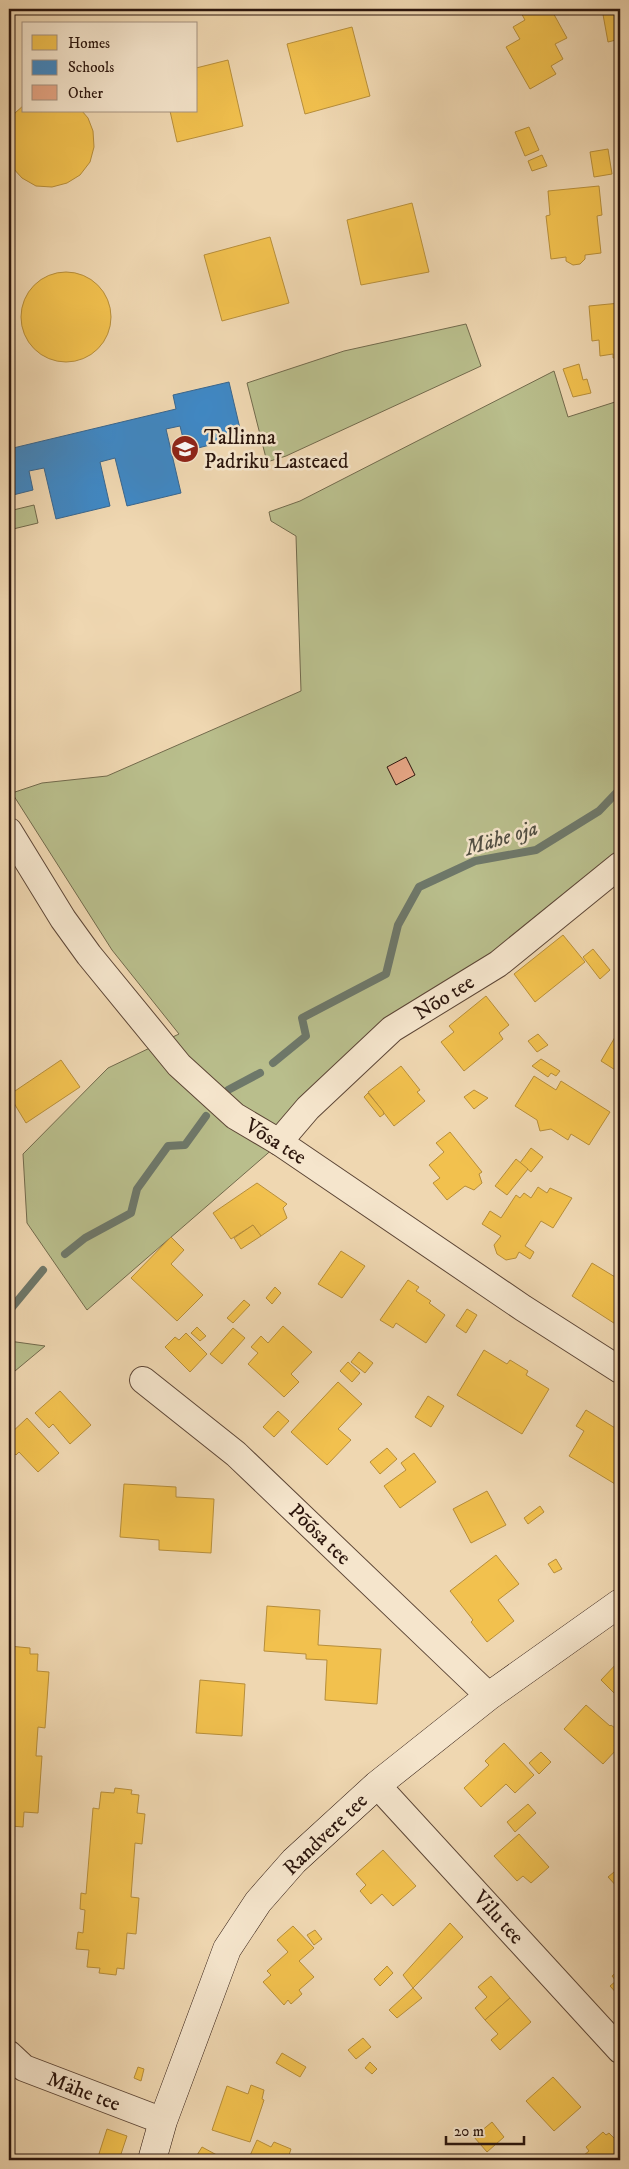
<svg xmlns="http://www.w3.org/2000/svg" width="629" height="2169" font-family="'IM FELL DW Pica',serif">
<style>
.green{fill:#b9be8c;stroke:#726a4c}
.homes{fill:#f2c14e;stroke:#b78e3a}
.schools{fill:#3f88c5;stroke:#39668e}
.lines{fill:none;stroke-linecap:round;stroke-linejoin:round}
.stream{stroke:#6e786a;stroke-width:8}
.building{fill:#e5a584;stroke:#2c160d}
.street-casing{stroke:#5d4636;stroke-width:28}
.secondary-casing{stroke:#2c160d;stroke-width:29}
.street{stroke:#f5e5cc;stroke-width:26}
.secondary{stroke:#f5e5cc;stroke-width:28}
.labels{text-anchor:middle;stroke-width:5;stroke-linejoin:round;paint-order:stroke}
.poi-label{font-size:21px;fill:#2c160d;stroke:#f5e5cc;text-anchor:start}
.street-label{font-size:21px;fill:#2c160d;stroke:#f5e5cc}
.water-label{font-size:22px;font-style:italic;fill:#524f43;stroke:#f5e5cc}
</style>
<rect width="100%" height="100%" fill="#efd7b1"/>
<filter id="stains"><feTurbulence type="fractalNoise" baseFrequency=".004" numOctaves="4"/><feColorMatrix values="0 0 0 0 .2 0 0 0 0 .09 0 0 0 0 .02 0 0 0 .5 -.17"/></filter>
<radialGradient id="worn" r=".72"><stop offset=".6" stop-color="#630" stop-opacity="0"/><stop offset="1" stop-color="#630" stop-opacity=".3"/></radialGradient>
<!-- green -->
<g class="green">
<path d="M466,324l15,42 -195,90 -19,6 -20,-79 97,-32z"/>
<path d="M554,371l14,46 47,-15 5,11v435l-533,462 -60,-87 -4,-69 85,-86 71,-34 -67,-84 -100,-157 30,-10 65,-7 194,-85 -5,-155 -25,-15 -2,-9 31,-11z"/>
<path d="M34,505l4,18 -29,7v-19z"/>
<path d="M9,1341l36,5 -36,30z"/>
</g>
<!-- homes -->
<g class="homes">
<path d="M524,9h27l16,29 -12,6 8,15 -12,7 5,8 -26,15 -24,-42 14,-8 -7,-12 12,-7 -5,-9z"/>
<path d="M602,9h18v30l-12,3z"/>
<path d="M352,27l18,69 -65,18 -18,-70z"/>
<path d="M228,60l15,66 -66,16 -7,-31h26v-43z"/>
<path d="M24,105v6h58l6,7 5,13 1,16 -4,15 -10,13 -13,8 -15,4 -16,-1 -14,-8 -10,-11 -3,-6v-38l6,-10z"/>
<path d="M529,127l10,23 -14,6 -10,-24z"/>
<path d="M608,149l4,25 -18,3 -4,-25z"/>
<path d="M542,155l5,11 -15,5 -4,-10z"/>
<path d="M599,186l3,29 -5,1 4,37 -16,2v4l-5,5 -7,1 -7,-4v-4l-15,2 -5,-43 4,-1 -2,-24z"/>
<path d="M412,203l17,69 -68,13 -14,-65z"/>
<path d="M270,237l19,66 -67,18 -18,-66z"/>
<circle cx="66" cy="317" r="45"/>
<path d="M620,303v55h-7v-4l-13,2 -1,-16 -7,1 -3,-35z"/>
<path d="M579,364l4,16 4,-1 4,14 -18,4 -10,-28z"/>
<path d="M563,935l22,27 -50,40 -21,-28z"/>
<path d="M593,949l17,21 -10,9 -17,-22z"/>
<path d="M486,996l23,29 -10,8 4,6 -39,32 -23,-29 13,-10 -5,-6z"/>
<path d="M618,1032l2,1v40l-19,-12z"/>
<path d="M538,1034l10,11 -11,7 -9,-11z"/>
<path d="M541,1059l19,12 -4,5 -5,-3 -3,4 -16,-11z"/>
<path d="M61,1060l19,27 -54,36 -17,-28z"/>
<path d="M401,1066l19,24 -3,2 8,9 -31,25 -26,-34z"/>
<path d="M534,1076l22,14 5,-9 49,31 -21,33 -18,-11 -3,6 -17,-11 -11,2 -3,-11 -22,-14z"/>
<path d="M474,1090l14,8 -14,11 -10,-12z"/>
<path d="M368,1093l15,18 1,3 -4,3 -16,-20z"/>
<path d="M450,1132l32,40 -3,2 3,9 -8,7 -9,-4 -18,14 -14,-17 7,-5 -11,-13 15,-13 -8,-9z"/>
<path d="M531,1148l12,9 -12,15 -11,-9z"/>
<path d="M516,1159l12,10 -21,26 -12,-9z"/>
<path d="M257,1183l30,21 -4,4 4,10 -26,18 -8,-11 -22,14 -18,-26z"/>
<path d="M538,1187l9,6 3,-5 22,10 -19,30 -12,-7 -16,25 9,6 -4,7 -11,-7 -3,6 -10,2 -9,-6 -3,-9 7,-9 -19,-12 8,-13 11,7 15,-23 4,3 4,-5 7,5z"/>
<path d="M253,1225l8,11 -20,13 -7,-11z"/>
<path d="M171,1237l13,13 -13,14 32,31 -26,26 -46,-43z"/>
<path d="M341,1251l24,15 -23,32 -24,-14z"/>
<path d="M592,1263l28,17v47l-48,-31z"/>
<path d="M408,1280l11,7 -3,4 15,10 -2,2 16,12 -19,28 -30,-20 -3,5 -13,-8z"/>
<path d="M275,1287l6,6 -9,11 -6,-6z"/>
<path d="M244,1300l6,5 -17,18 -6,-5z"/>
<path d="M467,1309l10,6 -11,18 -10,-7z"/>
<path d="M283,1326l29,26 -21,22 8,8 -15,15 -36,-33 10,-11 -7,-6 10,-11 7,7z"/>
<path d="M197,1327l9,9 -6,5 -9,-8z"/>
<path d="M233,1328l12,10 -23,26 -12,-10z"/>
<path d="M186,1333l21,21 -17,18 -25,-25 10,-10 4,3z"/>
<path d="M484,1350l23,14 3,-4 18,11 -2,4 23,14 -27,45 -65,-39z"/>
<path d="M359,1352l14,11 -8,10 -14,-11z"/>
<path d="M348,1362l12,11 -8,9 -12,-11z"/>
<path d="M338,1382l24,22 -24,25 13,11 -24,25 -36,-33z"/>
<path d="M60,1391l31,34 -21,19 -17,-20 -4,4 -14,-15z"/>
<path d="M428,1396l16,10 -13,21 -16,-10z"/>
<path d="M586,1410l34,21v56l-51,-31 15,-25 -8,-5z"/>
<path d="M278,1411l11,10 -15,16 -11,-10z"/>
<path d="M27,1418l32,35 -21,19 -19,-20 -3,3 -7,-7v-13z"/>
<path d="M387,1448l10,11 -17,15 -10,-12z"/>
<path d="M414,1453l22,29 -36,26 -16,-22 22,-16 -5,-7z"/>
<path d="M124,1484l52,3v10l38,2 -3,54 -52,-3v-10l-39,-3z"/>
<path d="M487,1491l19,34 -35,18 -18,-34z"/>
<path d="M540,1506l4,6 -16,12 -4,-6z"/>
<path d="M496,1555l23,29 -21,16 16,21 -27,21 -16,-20 2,-2 -23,-29z"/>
<path d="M556,1559l6,10 -8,4 -6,-9z"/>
<path d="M267,1606l53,4 -2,35 63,4 -4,55 -52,-4 2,-40 -21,-1v-5l-42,-3z"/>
<path d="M9,1646l21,2v6h8l-1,17 12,1 -4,56 -7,-1 -2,29h6l-4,57 -14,-1 -1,15 -12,-1v6h-2z"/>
<path d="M620,1660v35l-2,2 -17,-17z"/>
<path d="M200,1680l45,4 -3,52 -46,-3z"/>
<path d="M586,1705l24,21 1,-1 9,7v7l-6,7 3,3 -14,15 -39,-35z"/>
<path d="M504,1743l30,32 -19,18 -9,-9 -25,23 -17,-19 25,-23 -4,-4z"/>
<path d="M541,1752l10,10 -12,12 -10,-11z"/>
<path d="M115,1788l17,2 -1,4 8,1 -2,18 8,1 -3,30 -7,-1 -4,54 8,1 -3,36 -9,-1 -3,36 -7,-1 -1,7 -17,-2 1,-5 -13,-1 2,-17 -13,-1 2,-17 5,1 2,-23 -5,-1 1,-16 5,1 7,-86 6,1 2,-17 13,1z"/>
<path d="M528,1804l8,9 -21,19 -8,-10z"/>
<path d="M519,1834l30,33 -18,16 -8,-7 -6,5 -23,-25z"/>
<path d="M383,1850l33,36 -23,20 -11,-12 -11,10 -11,-13 6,-6 -10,-11z"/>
<path d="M620,1867v23l-12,-13z"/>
<path d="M450,1923l13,14 -50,51 -10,-13z"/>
<path d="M293,1926l21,22 -15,13 15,16 -15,13 3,4 -11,10 -3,-4 -4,5 -21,-23 8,-7 -4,-4 21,-19 -11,-12z"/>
<path d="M315,1930l7,9 -8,6 -7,-10z"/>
<path d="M387,1966l6,7 -13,13 -6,-7z"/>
<path d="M620,1969v28l-10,-11 6,-5 -4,-5z"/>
<path d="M491,1976l19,22 -25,22 -10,-12 12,-11 -9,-10z"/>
<path d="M413,1988l9,10 -25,20 -8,-8z"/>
<path d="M510,1998l21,24 -31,28 -9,-10 7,-6 -13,-14z"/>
<path d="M363,2038l8,9 -15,12 -8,-9z"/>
<path d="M282,2053l24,14 -6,10 -24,-14z"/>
<path d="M370,2062l7,7 -5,5 -7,-6z"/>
<path d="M138,2067l6,2 -3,12 -7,-3z"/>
<path d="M553,2077l28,30 -27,24 -28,-30z"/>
<path d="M251,2085l13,5 -2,9 2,1 -14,42 -38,-12 15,-44 21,8z"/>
<path d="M492,2122l12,15 -17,15 -13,-15z"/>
<path d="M107,2129l20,7 -8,24h-22z"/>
<path d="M603,2132l3,3 3,-2 10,10 1,-2v19h-38l3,-2 -2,-2 6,-5 -3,-4z"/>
<path d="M257,2140l14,7 3,-5 17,7 -2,6 11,5h-52z"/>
<path d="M202,2147l24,13h-32z"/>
</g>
<!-- schools -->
<path class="schools" d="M229,382l13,55 -56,14 -6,-25 -14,3 15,64 -54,13 -12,-48 -15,4 10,44 -54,13 -12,-51 -15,3 4,19 -24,6v-47l167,-40 -3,-14z"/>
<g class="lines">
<!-- stream -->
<g class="stream">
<path d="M273,1063l33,-27 -4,-18 84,-44 12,-49 21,-38 56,-26 61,-11 63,-39 21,-22"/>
<path d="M228,1090l32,-17"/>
<path d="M65,1254l20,-16 46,-25 6,-24 31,-43 17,-1 21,-29"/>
<path d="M9,1311l34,-41"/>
</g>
</g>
<!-- building -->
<path class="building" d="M406,757l9,18 -19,10 -9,-18z"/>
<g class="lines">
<!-- street casing -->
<g class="street-casing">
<g id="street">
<path d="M9,831l54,88 26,36 90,110 56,51 44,26 244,166 97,62"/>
<path d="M279,1142l29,-34 84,-79 106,-65 122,-99"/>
<path d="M143,1380l93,74 253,242"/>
<path d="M377,1785l243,265"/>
<path d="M9,2054l15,14 139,53"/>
</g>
</g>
<!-- secondary casing -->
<g class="secondary-casing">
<path id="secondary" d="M152,2160l11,-39 64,-172 31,-47 36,-41 83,-76 112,-89 131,-93"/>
</g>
<!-- street -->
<use href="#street" class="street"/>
<!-- secondary -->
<use href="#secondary" class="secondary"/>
</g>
<!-- icons -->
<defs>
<g id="school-disc" transform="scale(1.4375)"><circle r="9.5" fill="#8f2418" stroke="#f5e5cc"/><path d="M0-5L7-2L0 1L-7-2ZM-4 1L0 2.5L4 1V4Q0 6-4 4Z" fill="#fff"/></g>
</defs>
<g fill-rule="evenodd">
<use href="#school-disc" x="185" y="449"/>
</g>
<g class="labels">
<!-- poi labels -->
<g class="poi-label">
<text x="204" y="444">Tallinna<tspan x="204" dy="24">Padriku Lasteaed</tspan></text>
</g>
<!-- street labels -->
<g class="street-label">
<text transform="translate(444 997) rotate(-32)" y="7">Nõo tee</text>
<text transform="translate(276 1141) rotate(32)" y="7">Võsa tee</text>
<text transform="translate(320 1534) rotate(44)" y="7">Põõsa tee</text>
<text transform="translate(325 1834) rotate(-44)" y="7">Randvere tee</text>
<text transform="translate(499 1917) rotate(48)" y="7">Vilu tee</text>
<text transform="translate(84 2091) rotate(21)" y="7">Mähe tee</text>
</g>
<!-- water labels -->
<g class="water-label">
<text transform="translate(501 837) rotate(-17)" y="8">Mähe oja</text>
</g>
</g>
<!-- margin -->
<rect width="629" height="2169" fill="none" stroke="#efd7b1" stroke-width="30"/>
<rect x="10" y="10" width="609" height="2149" fill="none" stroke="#2c160d" stroke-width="2.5"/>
<rect x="15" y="15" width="599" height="2139" fill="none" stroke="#2c160d"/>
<!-- legend -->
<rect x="22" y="22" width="175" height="90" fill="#f5e5cc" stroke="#a59280"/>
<rect x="32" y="35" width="25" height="15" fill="#f2c14e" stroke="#a59280"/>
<text x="68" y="48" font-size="15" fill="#2c160d">Homes</text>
<rect x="32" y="60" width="25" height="15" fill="#3f88c5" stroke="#a59280"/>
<text x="68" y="72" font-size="15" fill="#2c160d">Schools</text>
<rect x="32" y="85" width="25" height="15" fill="#e5a584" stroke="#a59280"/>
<text x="68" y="98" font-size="15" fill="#2c160d">Other</text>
<!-- scale -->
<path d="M446 2136v8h78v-8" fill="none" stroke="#2c160d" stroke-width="2.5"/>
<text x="454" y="2136" font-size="15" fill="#2c160d" stroke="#f5e5cc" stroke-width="4" paint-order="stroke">20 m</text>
<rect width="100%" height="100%" filter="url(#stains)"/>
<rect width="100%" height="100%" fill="url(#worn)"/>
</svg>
